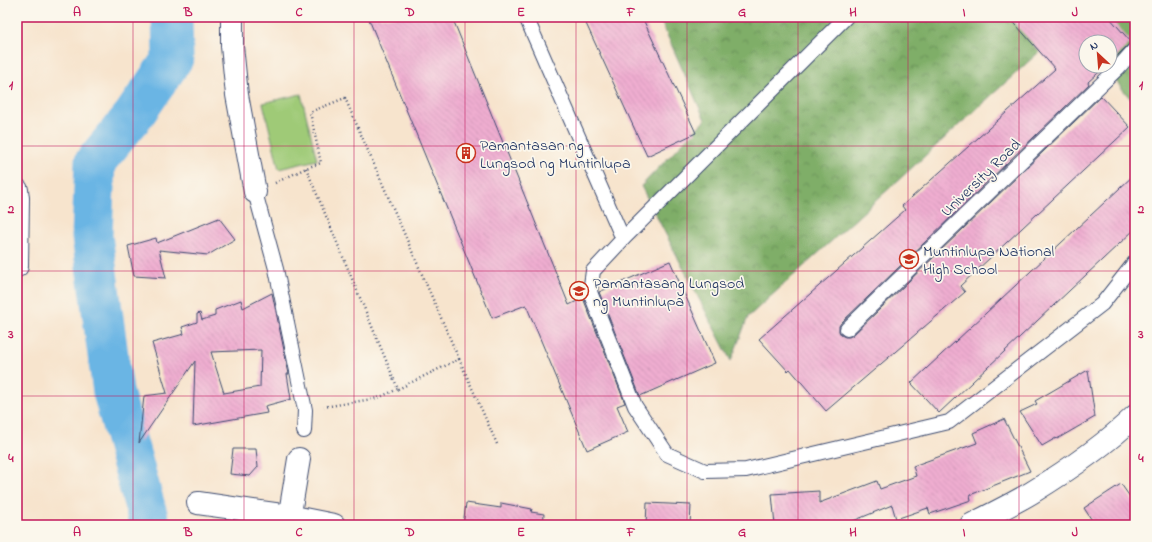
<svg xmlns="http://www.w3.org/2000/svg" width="1152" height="542" font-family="'Indie Flower',sans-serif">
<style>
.green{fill:#9fca77;stroke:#5d7c6a}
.forest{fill:url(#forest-crowns);stroke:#4d6e63}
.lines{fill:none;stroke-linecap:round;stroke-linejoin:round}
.river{stroke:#6bb5e4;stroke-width:41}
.building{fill:url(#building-back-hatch);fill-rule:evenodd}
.service-casing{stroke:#3c4a6f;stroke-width:16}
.minor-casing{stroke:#3c4a6f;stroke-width:24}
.tertiary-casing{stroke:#3c4a6f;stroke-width:24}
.path{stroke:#3c4a6f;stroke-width:2.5;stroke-dasharray:1 3;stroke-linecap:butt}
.service{stroke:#fff;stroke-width:14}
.minor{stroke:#fff;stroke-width:22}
.tertiary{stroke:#fff;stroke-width:22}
.grid{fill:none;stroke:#c2185b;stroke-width:1;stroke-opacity:0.55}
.labels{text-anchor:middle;stroke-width:3.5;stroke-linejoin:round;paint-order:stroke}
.poi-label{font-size:16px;fill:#1b2f5e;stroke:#fbf7ec;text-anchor:start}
.street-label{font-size:16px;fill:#1b2f5e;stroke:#fbf7ec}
.neatline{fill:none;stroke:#c2185b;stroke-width:1.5}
.grid-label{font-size:13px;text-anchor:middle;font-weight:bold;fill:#c2185b}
</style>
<defs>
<pattern id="forest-crowns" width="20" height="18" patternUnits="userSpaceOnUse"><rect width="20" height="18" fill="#7fae68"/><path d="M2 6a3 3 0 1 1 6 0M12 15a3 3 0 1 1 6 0" fill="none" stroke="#678e59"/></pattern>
<pattern id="building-back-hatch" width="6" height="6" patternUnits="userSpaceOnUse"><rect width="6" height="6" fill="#efadd0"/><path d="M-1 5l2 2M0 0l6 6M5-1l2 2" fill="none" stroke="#cc95b5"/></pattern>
</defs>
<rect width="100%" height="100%" fill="#fbf7ec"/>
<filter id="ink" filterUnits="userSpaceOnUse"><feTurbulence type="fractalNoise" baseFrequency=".025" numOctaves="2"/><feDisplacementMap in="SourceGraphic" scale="8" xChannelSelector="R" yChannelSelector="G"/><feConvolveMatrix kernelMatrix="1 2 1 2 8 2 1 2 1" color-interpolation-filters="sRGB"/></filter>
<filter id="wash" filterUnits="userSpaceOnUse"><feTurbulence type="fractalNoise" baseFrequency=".012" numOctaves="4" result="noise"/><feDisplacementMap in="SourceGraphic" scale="16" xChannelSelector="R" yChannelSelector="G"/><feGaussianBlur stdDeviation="0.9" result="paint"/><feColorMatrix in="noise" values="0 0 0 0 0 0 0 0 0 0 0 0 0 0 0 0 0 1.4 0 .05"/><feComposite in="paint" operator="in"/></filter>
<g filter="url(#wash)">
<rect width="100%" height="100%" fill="#f7e4cd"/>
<!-- green -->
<path class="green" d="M301,94l16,66 -38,9 -16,-66z"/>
<!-- forest -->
<g class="forest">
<path d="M659,17h366l24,26 -301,274 -17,44 -90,-175 64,-66z"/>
<path d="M1119,17h16v87l-32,-38h7v-24h-14z"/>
</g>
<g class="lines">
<!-- river -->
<path class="river" d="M150,525l-37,-133 -21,-156 3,-74 39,-47 39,-57 -1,-41"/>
</g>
<g id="blocks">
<!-- building -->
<g class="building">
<path d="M368,17h84l117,288 14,-7 42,105 -8,3 11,26 -41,18 -61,-145 -34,13z"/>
<path d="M583,17h59l54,116 -49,23z"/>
<path d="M1009,17h100l22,25 -21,21v-21h-24v24h20l-18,16 1,2 -248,239 -2,3v5l2,4 4,2h4l4,-2 248,-239 29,31 -170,159 5,6 -139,119 -36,-42 -2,2 -29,-32 146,-129 -3,-4 153,-137z"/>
<path d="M1135,174v55l-196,184 -28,-30z"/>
<path d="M219,218l16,21 -27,16 -49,-5 7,28 -32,-2 -6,-30 28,-8 1,5z"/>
<path d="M670,261l45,102 -75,33 -41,-104z"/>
<path d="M272,293l17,81h-2l4,25 -26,7 2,7 -74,13 2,-65 -56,82 5,-47 23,-3 -15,-50 32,-9 -2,-7 15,-5v-8l3,-1 2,7 13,-4v-6l26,-10 2,8zM261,350l-1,37 -36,6 -13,-41z"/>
<path d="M1088,370l7,47 -38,22 -1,-1 -14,8 -22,-34 17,-8 -2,-3z"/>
<path d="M1004,419l26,52 -60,24 1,5 -41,14 -2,-6 -32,11 -4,-14 -39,16 1,4h-79l-3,-31 47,-3v12l58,-22 3,8 36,-13 -3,-10 64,-23 -4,-10z"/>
<path d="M233,449h23l2,18 -8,9 -20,-2z"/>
<path d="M1121,484l14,20v21h-40l-11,-17z"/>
<path d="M466,503l35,5v-5l31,6 -1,3 13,2 -1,11h-80z"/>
<path d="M647,503l44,2 -1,20h-44z"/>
</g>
</g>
</g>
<g filter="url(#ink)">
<use href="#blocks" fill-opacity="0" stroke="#3c4a6f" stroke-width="1"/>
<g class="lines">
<!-- service casing -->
<g class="service-casing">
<g id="service">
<path d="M526,17l97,222 223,-222"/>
<path d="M255,192l21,77 29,141 -1,21"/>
<path d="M623,239l-30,32 -3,21 45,114 32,48 38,17 41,-1 203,-48 153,-118 33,-42"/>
<path d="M847,329l271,-261 17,-19"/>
</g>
</g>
<!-- minor casing -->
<g class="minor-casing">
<g id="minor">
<path d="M232,17v29l5,49 18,97"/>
<path d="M17,190l1,8 -1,68"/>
<path d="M198,503l91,13 45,9"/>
<path d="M288,525l11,-66"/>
</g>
</g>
<!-- tertiary casing -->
<g class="tertiary-casing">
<path id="tertiary" d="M971,525c20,-11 40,-20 60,-32 36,-22 73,-47 104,-77"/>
</g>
<!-- path -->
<g class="path">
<path d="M306,168l92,221 -20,9 -54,9"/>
<path d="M275,183l31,-15 15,-5 -11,-51 35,-14 114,261 -61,30"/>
<path d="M459,359l38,85"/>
</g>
<!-- service -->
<use href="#service" class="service"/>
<!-- minor -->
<use href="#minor" class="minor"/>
<!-- tertiary -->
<use href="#tertiary" class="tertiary"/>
</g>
</g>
<!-- grid -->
<path class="grid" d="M133,17v508M244,17v508M354,17v508M465,17v508M576,17v508M687,17v508M798,17v508M908,17v508M1019,17v508M17,146h1118M17,271h1118M17,396h1118"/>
<!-- icons -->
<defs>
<g id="building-ring" transform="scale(1)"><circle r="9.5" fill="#fbf7ec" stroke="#c8321e" stroke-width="1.5"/><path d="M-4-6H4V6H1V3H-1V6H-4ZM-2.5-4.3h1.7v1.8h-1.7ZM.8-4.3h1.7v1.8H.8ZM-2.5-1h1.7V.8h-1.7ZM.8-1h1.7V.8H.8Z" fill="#c8321e"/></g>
<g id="school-ring" transform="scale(1)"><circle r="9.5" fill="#fbf7ec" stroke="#c8321e" stroke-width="1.5"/><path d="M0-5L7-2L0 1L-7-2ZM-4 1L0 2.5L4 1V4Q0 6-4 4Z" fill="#c8321e"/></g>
</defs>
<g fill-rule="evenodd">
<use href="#building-ring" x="466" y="153"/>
<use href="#school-ring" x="909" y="259"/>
<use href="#school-ring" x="579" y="291"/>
</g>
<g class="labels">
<!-- poi labels -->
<g class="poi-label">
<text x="480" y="150">Pamantasan ng<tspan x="480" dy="18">Lungsod ng Muntinlupa</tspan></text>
<text x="923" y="256">Muntinlupa National<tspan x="923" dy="18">High School</tspan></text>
<text x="593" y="288">Pamantasang Lungsod<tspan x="593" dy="18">ng Muntinlupa</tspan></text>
</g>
<!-- street labels -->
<g class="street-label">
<text transform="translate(980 177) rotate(-44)" y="6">University Road</text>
</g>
</g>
<!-- margin -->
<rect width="1152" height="542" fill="none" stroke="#fbf7ec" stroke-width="44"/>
<!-- north arrow -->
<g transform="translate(1098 54) rotate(334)"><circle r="19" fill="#fbf7ec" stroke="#a1a7b3"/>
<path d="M0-3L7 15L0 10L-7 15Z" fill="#c8321e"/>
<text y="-6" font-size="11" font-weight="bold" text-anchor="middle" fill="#1b2f5e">N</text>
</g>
<rect x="22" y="22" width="1108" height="498" class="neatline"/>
<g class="grid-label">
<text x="77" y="16">A</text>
<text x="188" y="16">B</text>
<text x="299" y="16">C</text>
<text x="410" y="16">D</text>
<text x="521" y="16">E</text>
<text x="631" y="16">F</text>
<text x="742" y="16">G</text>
<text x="853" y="16">H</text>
<text x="964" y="16">I</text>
<text x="1075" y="16">J</text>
<text x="11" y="89">1</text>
<text x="1141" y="89">1</text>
<text x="11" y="213">2</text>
<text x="1141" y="213">2</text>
<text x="11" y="338">3</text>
<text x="1141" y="338">3</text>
<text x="11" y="462">4</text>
<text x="1141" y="462">4</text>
<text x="77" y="536">A</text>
<text x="188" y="536">B</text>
<text x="299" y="536">C</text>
<text x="410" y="536">D</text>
<text x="521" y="536">E</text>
<text x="631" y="536">F</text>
<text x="742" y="536">G</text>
<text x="853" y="536">H</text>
<text x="964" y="536">I</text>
<text x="1075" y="536">J</text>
</g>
</svg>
